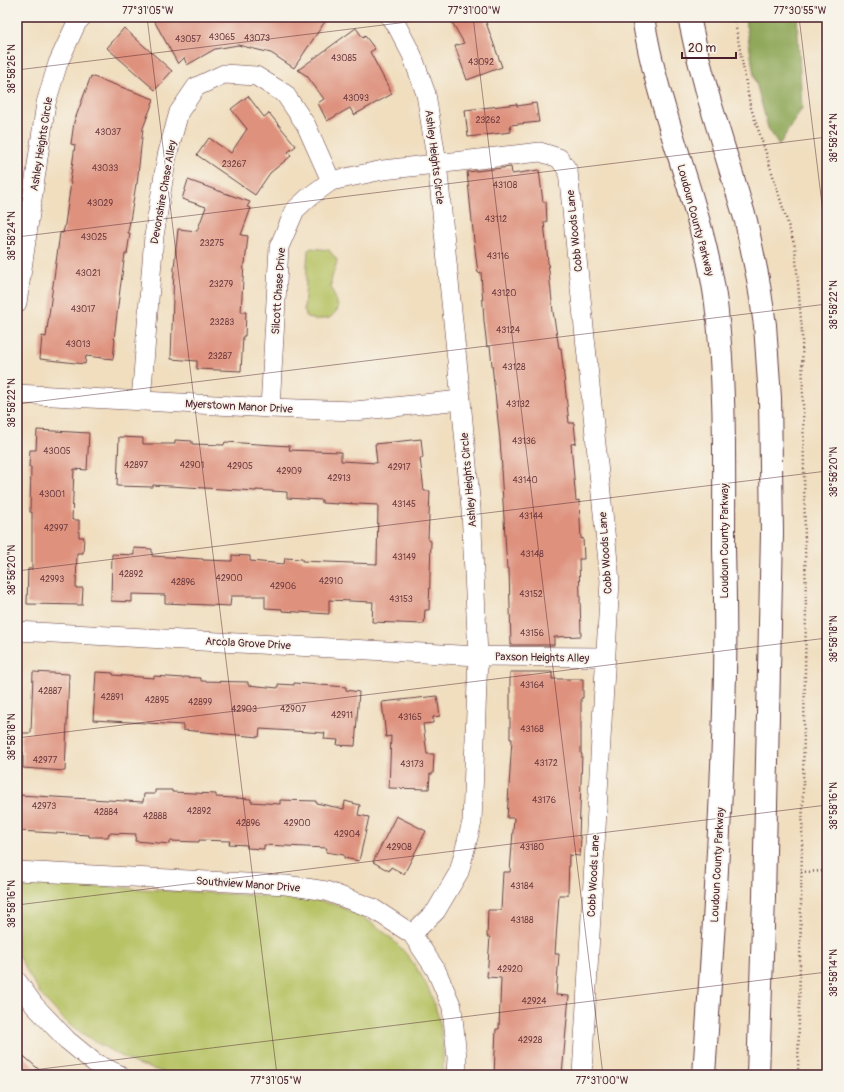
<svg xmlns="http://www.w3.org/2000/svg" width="844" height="1092" font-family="Pangolin,sans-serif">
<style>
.green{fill:#b6c264;stroke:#807048}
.forest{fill:#90a85a;stroke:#6d6442}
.building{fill:#de927e}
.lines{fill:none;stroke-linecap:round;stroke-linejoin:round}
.minor-casing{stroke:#633c41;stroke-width:20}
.major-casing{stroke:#633c41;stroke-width:24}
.path{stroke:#633c41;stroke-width:2.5;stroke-dasharray:1 3;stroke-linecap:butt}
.minor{stroke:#fff;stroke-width:19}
.major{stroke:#fff;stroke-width:22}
.ticks{fill:none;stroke:#4a1f2b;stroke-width:1;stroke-opacity:0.45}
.labels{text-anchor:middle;stroke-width:3.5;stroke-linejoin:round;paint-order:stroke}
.number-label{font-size:9px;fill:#6f3c40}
.street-label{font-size:11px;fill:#4a1f2b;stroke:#f7f3e8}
.neatline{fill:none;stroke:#4a1f2b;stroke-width:1.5}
.ticks-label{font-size:10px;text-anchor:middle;fill:#4a1f2b}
</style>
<rect width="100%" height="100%" fill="#f7f3e8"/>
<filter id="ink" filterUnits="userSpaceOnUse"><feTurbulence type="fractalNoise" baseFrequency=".025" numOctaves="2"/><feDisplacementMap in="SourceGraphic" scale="8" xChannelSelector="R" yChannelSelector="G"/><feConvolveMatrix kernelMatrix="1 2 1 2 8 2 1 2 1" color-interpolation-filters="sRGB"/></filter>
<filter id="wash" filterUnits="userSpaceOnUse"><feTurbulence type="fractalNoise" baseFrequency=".012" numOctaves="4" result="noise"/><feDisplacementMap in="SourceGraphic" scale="16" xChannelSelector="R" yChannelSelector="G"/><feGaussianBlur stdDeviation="0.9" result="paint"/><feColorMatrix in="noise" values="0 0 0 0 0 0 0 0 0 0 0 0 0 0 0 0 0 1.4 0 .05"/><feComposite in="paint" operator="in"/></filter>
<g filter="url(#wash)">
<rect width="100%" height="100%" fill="#f0debf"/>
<!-- green -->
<g class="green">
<path d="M311,248l18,2 8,10c-1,8 -6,16 -6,25 1,9 7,15 7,24l-8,9 -15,2 -8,-3 -3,-7 4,-60z"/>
<path d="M20,882l282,16c13,3 29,4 41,10 54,22 90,69 99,127 2,12 1,25 1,36l-2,4h-269l-38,-12 -37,-20 -30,-20 -26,-28 -24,-41v-71z"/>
</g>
<!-- forest -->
<path class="forest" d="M745,17h52l5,91 -23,37 -11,-17 -14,-53z"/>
<g id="blocks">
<!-- building -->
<g class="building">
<path d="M152,17h176l-34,51 -23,-15 -33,-8 -23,4 -28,16 -3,-7 -6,6z"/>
<path d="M449,17h35l18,50 -35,13 -12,-34 9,-3z"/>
<path d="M124,28l48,43 -17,19 -48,-42z"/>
<path d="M356,28l7,10 2,-2 10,13 -5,3 22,42 -38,21 -4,-7 -23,13 -9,-18 6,-4 -17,-23 -9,-6z"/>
<path d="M91,76l63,23 -11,29 -6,56h-1l-8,49h2l-3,21h-2l-5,35 -6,50h1l-2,20 -27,-3 -1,8 -45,-5 2,-23 4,1 14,-104h3l2,-9 6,-41 -1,-1 5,-37 -4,-1 3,-22z"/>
<path d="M248,96l16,21 5,-4 27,33 -8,6 3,4 -21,17 -15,22 -58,-40 12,-17 22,15 16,-24 -16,-20z"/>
<path d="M536,103l3,19 -29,3 1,7 -43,5 -3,-27 52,-6v2z"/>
<path d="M511,167l1,7 27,-4 4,32h3l1,20h-3l9,90 6,36h2l8,75h5l2,20 -5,1 5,57 3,-1 2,39 2,-1 1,21h-5l2,77 -27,1v8h-43l-2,-76h-2l-6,-101h1l-2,-28 -10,-94 -3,1 -3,-26 -3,-49 -3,1 -4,-32 -7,-69z"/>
<path d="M188,180l62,22 -3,5 4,1 -10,27 7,1 -3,28h-1l-3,48h5l-1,24h-2l-2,35 -44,-2v-8l-26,-2 3,-91 4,-39 19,2 9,-24 -24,-8z"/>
<path d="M37,430l52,3 -2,37 -13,-1 -2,51h7v17h5l-1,16h-6l-1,35h7l-1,17 -55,-1 1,-35h4v-57h-2l1,-45h-2l1,-17h6z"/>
<path d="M119,437l24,1v6h32v-4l17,1v3l32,1 1,-3 65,4 -1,4 52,2v9l36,2 -2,-19 46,-5 2,19h-3l4,33h6l-2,49 3,1 -2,69h-4l-1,14 -52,-2 1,-20 -44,-2v14l-47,-3v-2l-17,-1v-12h-34l-1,10 -65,-3v-8l-33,-1v8l-21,-1 1,-47 22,1v-7l18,1v7l51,3v1l29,1v-6l18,1v5l34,3 1,-6 17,1v2l75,3 1,-59 -40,-2v1l-16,-1v-3l-35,-2v-6l-31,-2v1l-103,-6v2l-36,-1z"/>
<path d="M33,672l36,2 -4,97 -42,-3v-16h-2l1,-19h9z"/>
<path d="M96,672l17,1v2l41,3v-2l29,2 1,-1 17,1v3l47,1v3l30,3v-4l16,1v-2l52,4v3l13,2 -4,54 -18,-1 1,-5 -14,-1 1,-6 -65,-4 -1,8 -76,-7v-5l-90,-5z"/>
<path d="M510,672h42v7h31v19h-2v56h1l-3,83h2l-1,19 -11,-1 -1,40h-9l-4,59h4l-3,41 13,1 -7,79h-68l2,-46h3l2,-51 -14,-1 3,-40h-3l1,-27h13l2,-38h7l4,-54h-7l5,-79h-2z"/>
<path d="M437,696l3,20 -7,1v6l-10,1 4,30h7l-1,20h-3l-1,15 -40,-1 2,-52 -5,1 -4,-35z"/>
<path d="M155,790h17v2l44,2v3l35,2v3l29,2v-4l36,1v2l28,6 1,-8 15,4 -2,10 11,2 -10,44 -15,-3v-3l-18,-3 1,-4 -63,-3v4l-17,-1v-3l-18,-1 1,-3 -31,-1v2l-29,-1v3l-35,-3 1,-7 -27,-1 -1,4h-19v-2l-70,-4 1,-15h-3l1,-21 125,7 1,-8h11z"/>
<path d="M396,816l30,15 -22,43 -13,-7 -2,4 -16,-9z"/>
<path d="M17,1050l28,25h-28z"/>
</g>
</g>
</g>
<g filter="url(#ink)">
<use href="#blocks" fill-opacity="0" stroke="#633c41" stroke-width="1"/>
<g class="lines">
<!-- minor casing -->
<g class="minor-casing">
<g id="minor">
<path d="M390,17l8,11 14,27 14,39 11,69 24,237 10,109 7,147 -6,166 -13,50 -23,39 -24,23"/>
<path d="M17,303l29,-200 12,-40 19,-41 5,-5"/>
<path d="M17,394l253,14 85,3 106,-11"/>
<path d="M141,401l13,-165 13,-80 12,-44 17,-25 28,-13 32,2 29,18 21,31 25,56"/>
<path d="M270,408l9,-161 16,-37 14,-13 22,-16 52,-11 157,-18 19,6 9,13 42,410 -28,494"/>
<path d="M17,631l461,25 127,1"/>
<path d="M17,871l269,14 40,6 46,17 40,26 24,36 16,37 5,51 -1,17"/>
<path d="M17,981l17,24 33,35 28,23 25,12"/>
</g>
</g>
<!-- major casing -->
<g class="major-casing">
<g id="major">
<path d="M643,17c15,98 60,188 73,286 10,82 8,164 8,246 1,42 2,83 1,124 -3,134 -12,268 -21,402"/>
<path d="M689,17l7,32 13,50 37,122 12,58 7,46 5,73 2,135 -8,364 -6,178"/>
</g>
</g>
<!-- path -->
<g class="path">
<path d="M734,17l16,88 16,48 29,94 7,85 4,281 -8,462"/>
<path d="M801,872l26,-1"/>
</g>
<!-- minor -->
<use href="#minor" class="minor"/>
<!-- major -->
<use href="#major" class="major"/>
</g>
</g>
<!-- ticks -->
<path class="ticks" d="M147,17l130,1058M473,17l130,1058M799,17l28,228M17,70l431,-53M17,237l810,-100M17,404l810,-100M17,571l810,-100M17,738l810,-100M17,905l810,-100M17,1072l810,-100"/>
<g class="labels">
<!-- number labels -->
<g class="number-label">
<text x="222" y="40">43065</text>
<text x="257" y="41">43073</text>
<text x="188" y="42">43057</text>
<text x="344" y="61">43085</text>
<text x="481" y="65">43092</text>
<text x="356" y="101">43093</text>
<text x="488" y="123">23262</text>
<text x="108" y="135">43037</text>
<text x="234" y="167">23267</text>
<text x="105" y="171">43033</text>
<text x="505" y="188">43108</text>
<text x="100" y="206">43029</text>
<text x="496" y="222">43112</text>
<text x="94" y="240">43025</text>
<text x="212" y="246">23275</text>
<text x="498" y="259">43116</text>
<text x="88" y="276">43021</text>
<text x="221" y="287">23279</text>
<text x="504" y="296">43120</text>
<text x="83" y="312">43017</text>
<text x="222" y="325">23283</text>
<text x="508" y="333">43124</text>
<text x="78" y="347">43013</text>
<text x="220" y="359">23287</text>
<text x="514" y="370">43128</text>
<text x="518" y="407">43132</text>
<text x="524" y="444">43136</text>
<text x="57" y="454">43005</text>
<text x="136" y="468">42897</text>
<text x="192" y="468">42901</text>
<text x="240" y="469">42905</text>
<text x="399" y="470">42917</text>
<text x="289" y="474">42909</text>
<text x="339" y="481">42913</text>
<text x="525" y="483">43140</text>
<text x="52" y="497">43001</text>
<text x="404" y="507">43145</text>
<text x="531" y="519">43144</text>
<text x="56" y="531">42997</text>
<text x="532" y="557">43148</text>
<text x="404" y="560">43149</text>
<text x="131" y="577">42892</text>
<text x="229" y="581">42900</text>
<text x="52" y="582">42993</text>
<text x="331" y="584">42910</text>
<text x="183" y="585">42896</text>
<text x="283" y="589">42906</text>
<text x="531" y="597">43152</text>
<text x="401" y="602">43153</text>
<text x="532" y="636">43156</text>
<text x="532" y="688">43164</text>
<text x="50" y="694">42887</text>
<text x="112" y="700">42891</text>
<text x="157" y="703">42895</text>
<text x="200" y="705">42899</text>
<text x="244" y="712">42903</text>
<text x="293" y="712">42907</text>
<text x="342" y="718">42911</text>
<text x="410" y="720">43165</text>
<text x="532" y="732">43168</text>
<text x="45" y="763">42977</text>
<text x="546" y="766">43172</text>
<text x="412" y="767">43173</text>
<text x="544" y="803">43176</text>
<text x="44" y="809">42973</text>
<text x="199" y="814">42892</text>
<text x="106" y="815">42884</text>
<text x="155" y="819">42888</text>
<text x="248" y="826">42896</text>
<text x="297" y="826">42900</text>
<text x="347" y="837">42904</text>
<text x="399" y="850">42908</text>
<text x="532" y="850">43180</text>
<text x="522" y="889">43184</text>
<text x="522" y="923">43188</text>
<text x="510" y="972">42920</text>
<text x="534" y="1004">42924</text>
<text x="530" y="1043">42928</text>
</g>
<!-- street labels -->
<g class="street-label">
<text transform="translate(41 144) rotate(-81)" y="4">Ashley Heights Circle</text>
<text transform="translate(435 157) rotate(83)" y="4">Ashley Heights Circle</text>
<text transform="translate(163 192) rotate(-80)" y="4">Devonshire Chase Alley</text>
<text transform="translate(696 220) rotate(75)" y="4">Loudoun County Parkway</text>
<text transform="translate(574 231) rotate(-96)" y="4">Cobb Woods Lane</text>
<text transform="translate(278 291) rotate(-86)" y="4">Silcott Chase Drive</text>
<text transform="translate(239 406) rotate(3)" y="4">Myerstown Manor Drive</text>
<text transform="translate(468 480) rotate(-95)" y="4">Ashley Heights Circle</text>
<text transform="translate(724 541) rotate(-90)" y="4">Loudoun County Parkway</text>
<text transform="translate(605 553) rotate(-94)" y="4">Cobb Woods Lane</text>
<text transform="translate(248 643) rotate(3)" y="4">Arcola Grove Drive</text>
<text transform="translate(542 657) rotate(1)" y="4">Paxson Heights Alley</text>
<text transform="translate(717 865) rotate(-87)" y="4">Loudoun County Parkway</text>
<text transform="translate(593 876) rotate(-87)" y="4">Cobb Woods Lane</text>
<text transform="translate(248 884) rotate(4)" y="4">Southview Manor Drive</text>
</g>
</g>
<!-- margin -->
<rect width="844" height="1092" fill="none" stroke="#f7f3e8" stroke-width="44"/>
<!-- scale -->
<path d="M682 52v6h54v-6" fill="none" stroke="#4a1f2b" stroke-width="2"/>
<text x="688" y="52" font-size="12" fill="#4a1f2b" stroke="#f7f3e8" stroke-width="3" paint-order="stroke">20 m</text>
<rect x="22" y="22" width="800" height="1048" class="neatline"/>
<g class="ticks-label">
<text x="148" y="14">77°31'05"W</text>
<text x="474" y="14">77°31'00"W</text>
<text x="800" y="14">77°30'55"W</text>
<text transform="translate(11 69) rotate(-90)" y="4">38°58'26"N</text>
<text transform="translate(833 138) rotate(-90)" y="4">38°58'24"N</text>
<text transform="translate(11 236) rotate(-90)" y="4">38°58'24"N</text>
<text transform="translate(833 305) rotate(-90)" y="4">38°58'22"N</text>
<text transform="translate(11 403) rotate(-90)" y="4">38°58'22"N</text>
<text transform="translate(833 472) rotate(-90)" y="4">38°58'20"N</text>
<text transform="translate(11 570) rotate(-90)" y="4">38°58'20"N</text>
<text transform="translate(833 639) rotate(-90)" y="4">38°58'18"N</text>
<text transform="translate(11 737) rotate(-90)" y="4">38°58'18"N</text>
<text transform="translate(833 806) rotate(-90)" y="4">38°58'16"N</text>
<text transform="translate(11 904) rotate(-90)" y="4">38°58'16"N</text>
<text transform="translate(833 973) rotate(-90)" y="4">38°58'14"N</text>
<text x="276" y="1084">77°31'05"W</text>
<text x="602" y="1084">77°31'00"W</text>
</g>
</svg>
